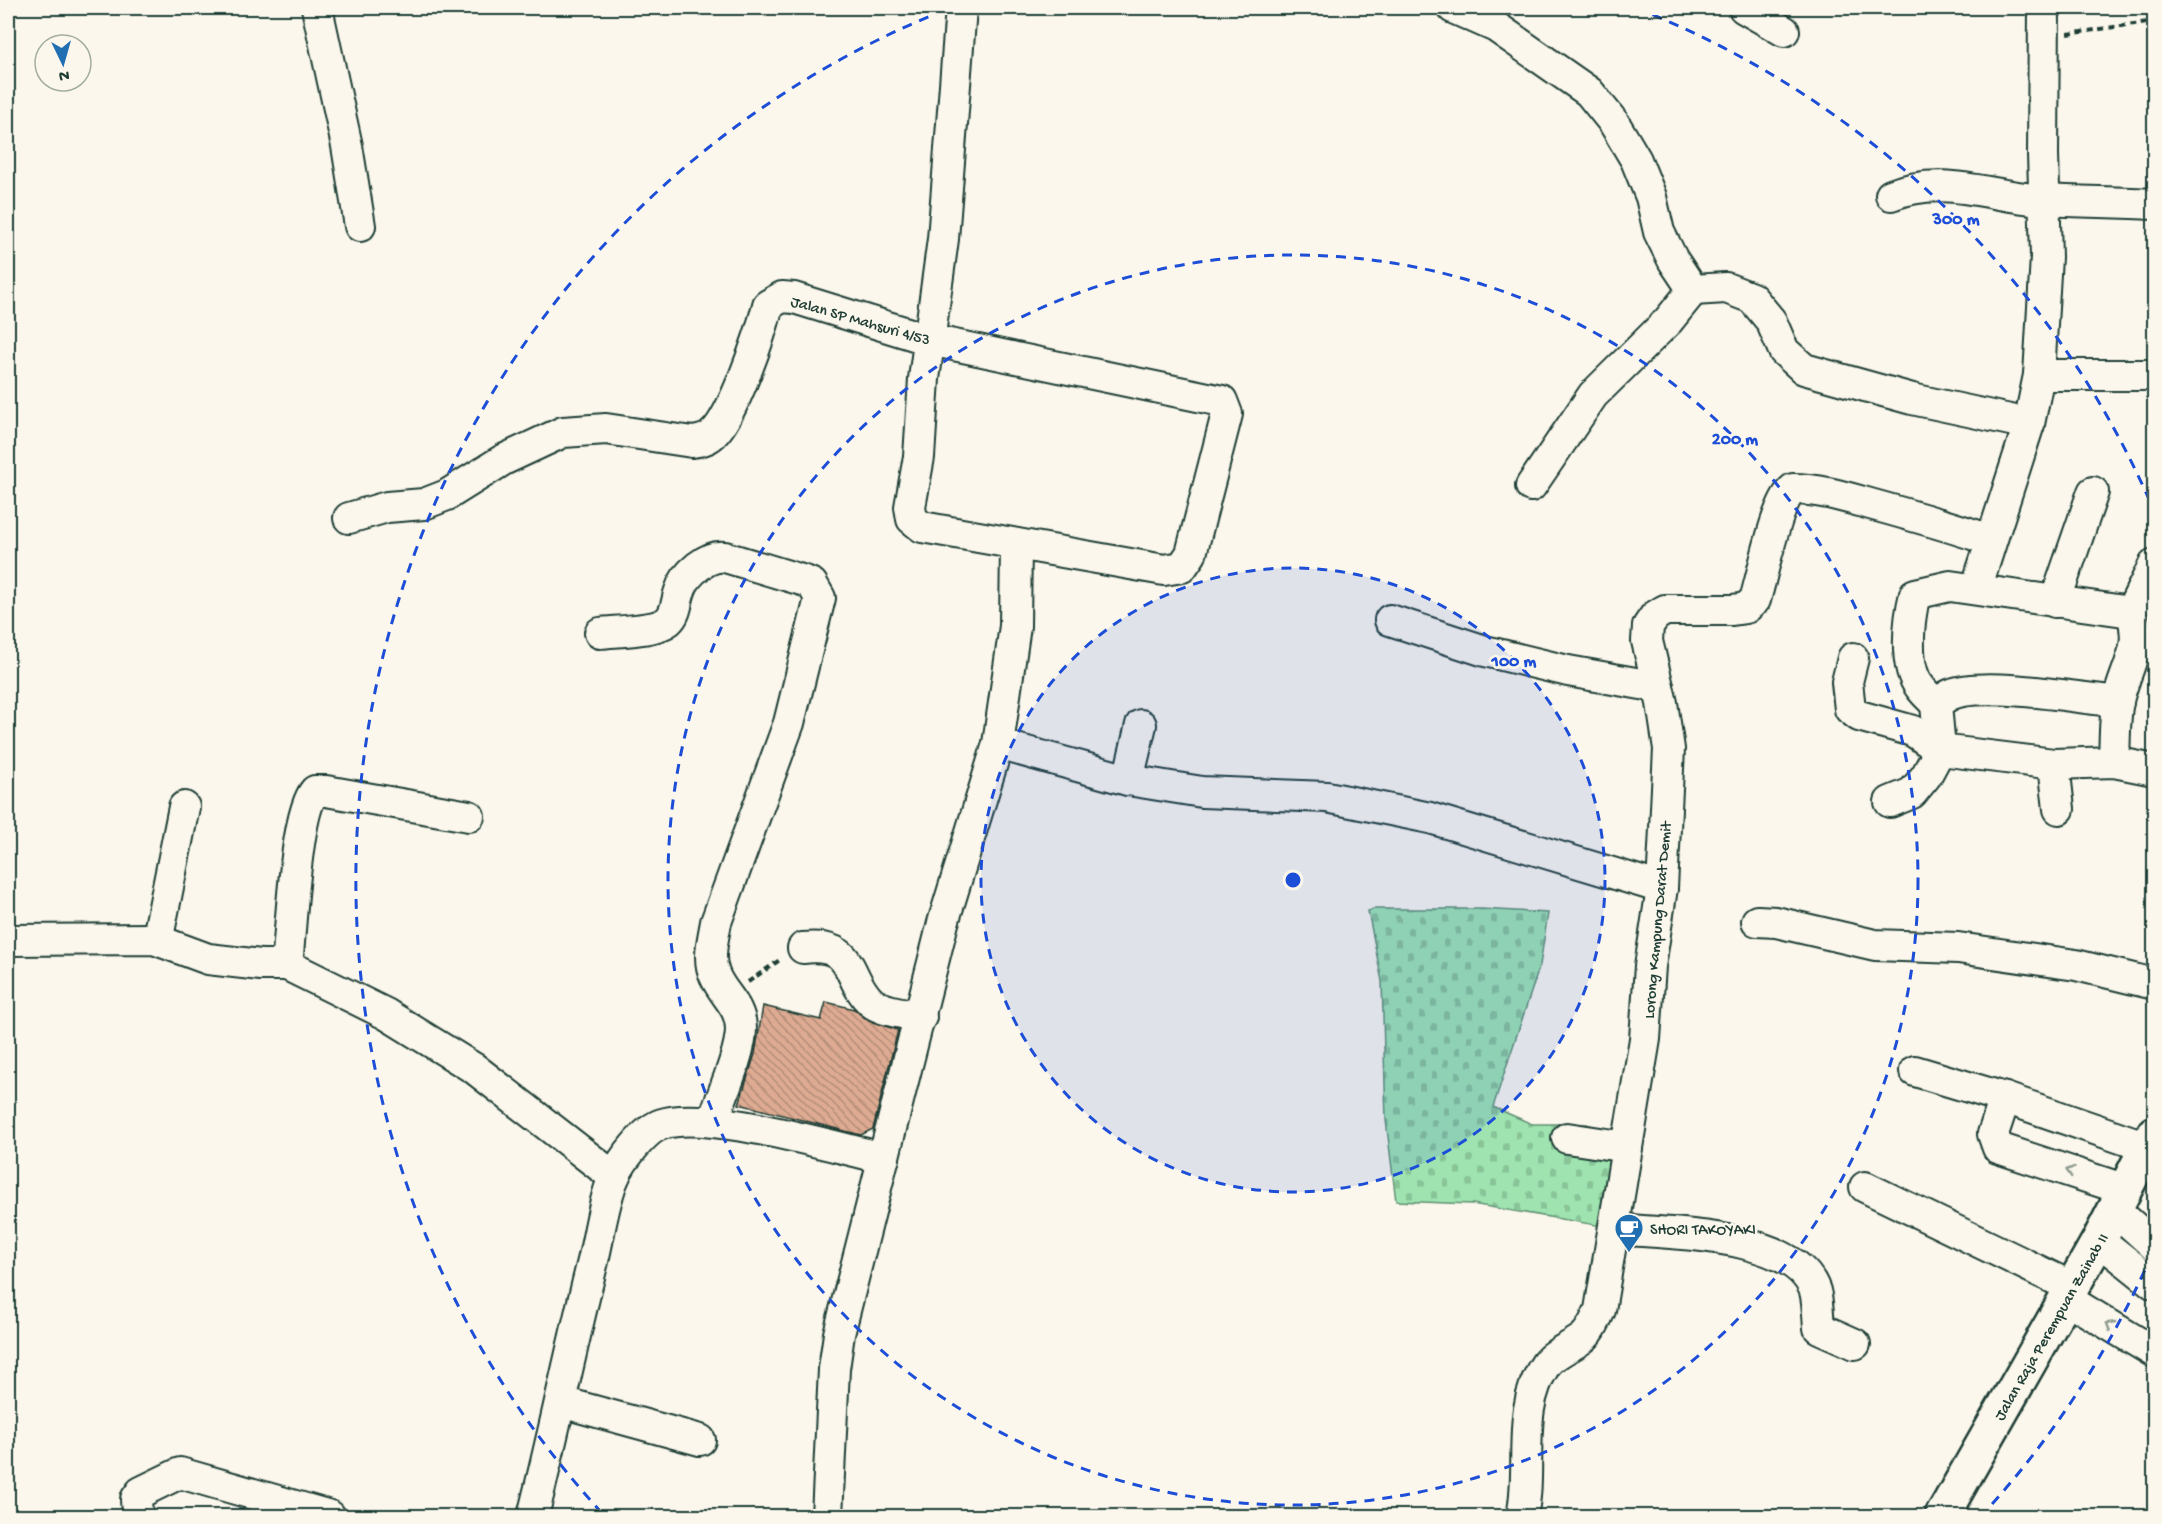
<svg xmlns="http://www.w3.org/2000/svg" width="2162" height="1524" font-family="'Gochi Hand',sans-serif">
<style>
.cemetery{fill:url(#cemetery-stones);stroke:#5f9072;stroke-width:1.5}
.building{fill:url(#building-back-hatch);stroke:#1f3d34;stroke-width:1.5}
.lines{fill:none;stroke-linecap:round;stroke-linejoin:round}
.minor-casing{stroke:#1f3d34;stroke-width:34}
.major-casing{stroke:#1f3d34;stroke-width:38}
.path{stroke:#1f3d34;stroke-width:4;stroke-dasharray:6 4.5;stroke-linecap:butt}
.minor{stroke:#fbf7ec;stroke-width:30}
.major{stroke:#fbf7ec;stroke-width:33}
.oneway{stroke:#8d9a90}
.ring{fill:none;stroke:#1d4ed8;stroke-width:3;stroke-dasharray:10 8}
.labels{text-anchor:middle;stroke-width:5;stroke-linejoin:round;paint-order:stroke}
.street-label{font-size:16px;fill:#1f3d34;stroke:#fbf7ec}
.poi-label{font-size:16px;fill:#1f3d34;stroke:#fbf7ec;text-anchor:start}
.centre{fill:#1d4ed8;stroke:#fbf7ec;stroke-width:3}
.ring-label{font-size:18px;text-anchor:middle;font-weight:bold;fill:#1d4ed8;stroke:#fbf7ec;stroke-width:5;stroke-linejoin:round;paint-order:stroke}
</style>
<defs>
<pattern id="cemetery-stones" width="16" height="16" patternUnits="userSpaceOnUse" patternTransform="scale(1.5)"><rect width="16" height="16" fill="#9fe4b0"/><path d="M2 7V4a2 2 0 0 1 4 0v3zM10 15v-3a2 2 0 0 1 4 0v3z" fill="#88c498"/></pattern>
<pattern id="building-back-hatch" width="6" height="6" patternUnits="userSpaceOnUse" patternTransform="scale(1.5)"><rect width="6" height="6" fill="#deab92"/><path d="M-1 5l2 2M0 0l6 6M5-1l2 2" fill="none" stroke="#b38c78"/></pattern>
</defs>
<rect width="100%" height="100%" fill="#fbf7ec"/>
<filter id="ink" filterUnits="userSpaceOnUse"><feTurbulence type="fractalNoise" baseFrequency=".0167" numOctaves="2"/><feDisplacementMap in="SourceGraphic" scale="12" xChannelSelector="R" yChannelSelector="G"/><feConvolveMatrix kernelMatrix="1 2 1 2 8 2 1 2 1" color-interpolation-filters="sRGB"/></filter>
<g filter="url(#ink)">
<!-- cemetery -->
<path class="cemetery" d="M1375,909h106l67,4 -8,52 -47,142 39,17h55l28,10 -13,92 -130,-22 -76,-3 -10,-81 -4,-139 -14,-70z"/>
<!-- building -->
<path class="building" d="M826,1002l28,7 15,12 29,9 -25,99 -12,6 -122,-31 16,-50 8,-48 58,14z"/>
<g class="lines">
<!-- minor casing -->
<g class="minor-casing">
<g id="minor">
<path d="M317,8l30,138 13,80"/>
<path d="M1453,8l43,19 93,65 25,31 22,37 15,37 8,35 14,28 20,30 33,-2 26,10 19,23 13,30 20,18 108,30 117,25"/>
<path d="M1744,8l40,23"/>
<path d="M1891,195c53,-21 99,2 153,5 37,2 74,2 110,4"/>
<path d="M2039,375h115"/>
<path d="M1531,486l62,-91 75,-74 25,-31"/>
<path d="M349,518l38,-11 37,-3 23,-9 56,-35 60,-28 43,-3 86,13c7,-1 15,-2 21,-8 20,-18 48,-100 55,-129l14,-8 12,1 136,42 292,61 5,13 -36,140 -9,13 -18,3 -242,-43 -10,-8 -2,-12 9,-50 5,-78 19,-140 18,-231"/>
<path d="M1976,589l53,-165 10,-49 7,-118 -3,-103 1,-146"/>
<path d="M2055,602l38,-110"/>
<path d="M2131,612l23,-47"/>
<path d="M1390,620l95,31 83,20 90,16"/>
<path d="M600,633c16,-2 56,-2 68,-12 9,-8 8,-20 12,-30 5,-17 28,-37 45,-34l80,24 7,3 8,14 -31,125 -73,199c-3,18 -9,37 -1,54 8,19 26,30 26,53 0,24 -20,68 -28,92"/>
<path d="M1853,658l-6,24 3,27 9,7 54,15 27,19 114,14 60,-2 40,8"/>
<path d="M1936,704c-5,-5 -12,-11 -16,-17 -17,-21 -11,-69 -5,-93l35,-8 181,26c14,34 -6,56 -13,89 -4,20 -3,42 -4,61"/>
<path d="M998,744l130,36 74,12 125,5 103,21 232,70"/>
<path d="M2054,764l5,45"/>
<path d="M1128,780l13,-55"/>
<path d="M1890,802l22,-9 14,-17 14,-26 -4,-46c5,-3 10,-8 16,-10 30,-13 130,4 166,8"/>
<path d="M1757,921l19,1 99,23 83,3 118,17 78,19"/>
<path d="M154,939l5,-7 25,-125"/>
<path d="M8,940l146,-1 54,20 53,6h26l99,49 89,55 139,108"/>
<path d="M803,948c54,-6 42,30 68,54 12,10 36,11 50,15"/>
<path d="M287,965c4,-34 8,-152 28,-174h11l143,25"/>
<path d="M1915,1071l90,27 142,49"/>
<path d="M2005,1098l-12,36 5,14 128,42"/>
<path d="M1567,1138l60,9"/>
<path d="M1865,1187l207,100"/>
<path d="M2115,1210l39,35"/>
<path d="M1615,1229c51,5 180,3 200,62 3,11 3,26 4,37l36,16"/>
<path d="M2099,1240l55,44"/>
<path d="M2065,1298l89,54"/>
<path d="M561,1402l139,38"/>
<path d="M137,1516l-1,-17 5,-7 39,-19 150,43"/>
<path d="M533,1516c21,-83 38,-168 59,-251 7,-27 11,-63 22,-88 7,-16 31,-48 48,-53 44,-15 171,23 222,34"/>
<path d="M827,1516l7,-147 5,-35 104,-411 55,-179 17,-118 1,-82"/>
<path d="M1522,1516c11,-49 -7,-107 24,-152 8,-11 23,-16 34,-24 10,-6 15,-19 20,-30l45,-271 5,-73 12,-78 7,-139 -7,-46 -15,-62 1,-15 7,-10 10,-6h67l14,-2 9,-8c8,-26 21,-97 38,-111 26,0 52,8 77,15 40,11 80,22 120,36"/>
</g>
</g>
<!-- major casing -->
<g class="major-casing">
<path id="major" d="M1942,1516l157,-276 55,-107"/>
</g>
<!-- path -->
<g class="path">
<path d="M2068,34l86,-13"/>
<path d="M748,982l33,-23"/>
</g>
<!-- minor -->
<use href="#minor" class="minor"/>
<!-- major -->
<use href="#major" class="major"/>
</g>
<!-- one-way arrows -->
<defs><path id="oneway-chevron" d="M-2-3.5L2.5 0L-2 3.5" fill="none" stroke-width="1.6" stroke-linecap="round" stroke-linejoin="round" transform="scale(1.5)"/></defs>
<g class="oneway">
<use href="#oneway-chevron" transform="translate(2070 1171) rotate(-162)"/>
<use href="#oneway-chevron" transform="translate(2110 1325) rotate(-149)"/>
</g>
</g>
<!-- distance rings -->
<circle cx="1293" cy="880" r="312" fill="#1d4ed8" fill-opacity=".12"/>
<g class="ring">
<circle cx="1293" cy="880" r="312"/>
<circle cx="1293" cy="880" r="625"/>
<path d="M2152 1254A937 937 0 0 1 1984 1513M602 1513A937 937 0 0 1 950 8M1636 8A937 937 0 0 1 2152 506"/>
</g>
<!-- icons -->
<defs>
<g id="cafe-pin" transform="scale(1.5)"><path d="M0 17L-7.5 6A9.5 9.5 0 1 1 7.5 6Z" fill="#1f6fb2" stroke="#fbf7ec"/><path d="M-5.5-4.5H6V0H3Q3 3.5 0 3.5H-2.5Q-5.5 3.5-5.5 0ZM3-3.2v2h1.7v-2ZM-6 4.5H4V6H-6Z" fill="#fff"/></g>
</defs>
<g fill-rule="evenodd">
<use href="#cafe-pin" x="1629" y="1228"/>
</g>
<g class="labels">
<!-- street labels -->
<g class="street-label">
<text transform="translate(861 319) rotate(16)" y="6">Jalan SP Mahsuri 4/53</text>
<text transform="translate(1656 920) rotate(-85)" y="6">Lorong Kampung Darat Demit</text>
<text transform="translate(2050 1326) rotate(-60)" y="6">Jalan Raja Perempuan Zainab II</text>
</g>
<!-- poi labels -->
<g class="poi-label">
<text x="1650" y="1234">SHORI TAKOYAKI</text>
</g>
</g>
<circle cx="1293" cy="880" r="9" class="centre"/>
<g class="ring-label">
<text x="1956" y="224">300 m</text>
<text x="1735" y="444">200 m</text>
<text x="1514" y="666">100 m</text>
</g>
<!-- margin -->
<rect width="2162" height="1524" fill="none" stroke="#fbf7ec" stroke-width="30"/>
<rect x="15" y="15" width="2132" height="1494" fill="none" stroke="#1f3d34" stroke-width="2" filter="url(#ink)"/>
<!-- north arrow -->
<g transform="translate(63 63) rotate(175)"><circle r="28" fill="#fbf7ec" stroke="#a3ada2" stroke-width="1.5"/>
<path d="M0-4.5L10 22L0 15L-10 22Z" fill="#1f6fb2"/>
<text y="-9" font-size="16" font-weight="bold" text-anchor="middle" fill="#1f3d34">N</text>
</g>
</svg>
